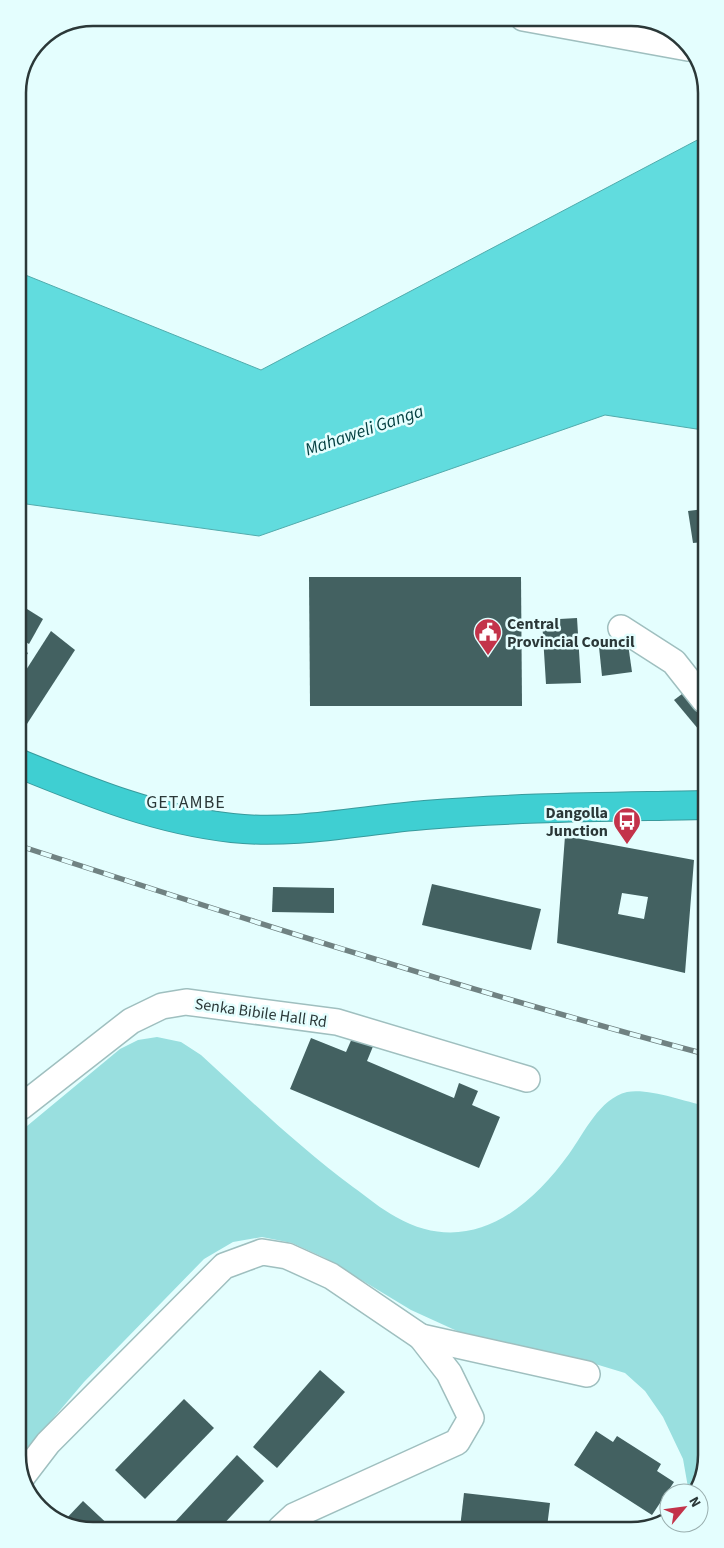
<svg xmlns="http://www.w3.org/2000/svg" width="724" height="1548" font-family="'Source Sans 3',sans-serif">
<style>
.green{fill:#99dfdf}
.water{fill:#61dcde;stroke:#51abac}
.building{fill:#436161;fill-rule:evenodd}
.lines{fill:none;stroke-linecap:round;stroke-linejoin:round}
.minor-casing{stroke:#9fbfbf;stroke-width:28}
.highway-casing{stroke:#389a9c;stroke-width:30}
.minor{stroke:#fff;stroke-width:25}
.highway{stroke:#3fcfd2;stroke-width:28}
.rail-casing{stroke:#708282;stroke-width:5.5}
.rail{stroke:#e4fefe;stroke-width:4;stroke-dasharray:11;stroke-linecap:butt}
.labels{text-anchor:middle;stroke-width:5;stroke-linejoin:round;paint-order:stroke}
.poi-label{font-size:16px;font-weight:bold;fill:#2b3838;stroke:#e4fefe;text-anchor:start}
.street-label{font-size:16px;fill:#2b3838;stroke:#e4fefe}
.water-label{font-size:18px;font-style:italic;fill:#054142;stroke:#e4fefe}
.neighbourhood-label{font-size:18px;letter-spacing:1px;fill:#2b3838;stroke:#e4fefe}
.rim{fill:none;stroke:#2b3838;stroke-width:2.5}
</style>
<rect width="100%" height="100%" fill="#e4fefe"/>
<!-- green -->
<path class="green" d="M157,1037l24,5 20,13c49,45 98,92 152,132 14,10 28,22 43,30 72,41 132,-6 173,-63 16,-22 30,-55 58,-62 21,-4 57,9 78,14l1,349 -11,38h-6l-6,-34 -20,-42 -18,-26 -20,-18 -33,-10 -33,-2 -69,-15 -79,-36 -86,-52 -33,-15 -30,-6 -29,5 -29,17 -120,123 -62,73 -1,-324 99,-82 18,-9z"/>
<!-- water -->
<path class="water" d="M703,137v293l-98,-15 -346,121 -240,-33 -1,-231 243,98z"/>
<!-- building -->
<g class="building">
<path d="M704,509v33l-11,1 -5,-32z"/>
<path d="M309,577h212l1,129h-212z"/>
<path d="M19,604l24,15 -14,25 -10,-6z"/>
<path d="M577,618l4,65 -35,1 -4,-64z"/>
<path d="M51,631l24,19 -50,77 -6,-3v-43z"/>
<path d="M628,644l4,28 -30,4 -3,-29z"/>
<path d="M19,647l9,6 -9,14z"/>
<path d="M686,691l18,22v23l-30,-36z"/>
<path d="M565,836l129,24 -9,113 -128,-30zM622,893l26,4 -4,22 -26,-5z"/>
<path d="M432,884l109,25 -10,41 -109,-25z"/>
<path d="M273,887l61,1v25l-62,-1z"/>
<path d="M353,1036l21,8 -7,17 87,37 5,-15 19,8 -6,14 28,12 -21,51 -189,-79 21,-51 35,14z"/>
<path d="M320,1370l25,22 -68,76 -24,-21z"/>
<path d="M184,1399l30,29 -69,71 -30,-29z"/>
<path d="M596,1431l17,11 4,-6 44,28 -4,7 17,11 -22,33 -78,-50z"/>
<path d="M237,1455l27,26 -45,48 -38,1 -7,-7z"/>
<path d="M464,1493l86,10 -3,24 -87,1z"/>
<path d="M83,1501l31,29h-26l-24,-9z"/>
</g>
<g class="lines">
<!-- minor casing -->
<g class="minor-casing">
<g id="minor">
<path d="M523,18l165,30"/>
<path d="M621,628l53,34 30,38"/>
<path d="M21,1107l110,-86 31,-15 24,-4 151,20 190,57"/>
<path d="M22,1477l26,-34 176,-177 38,-14 25,4 44,20 90,61 166,37"/>
<path d="M280,1529l14,-13 163,-74 14,-24 -22,-45 -28,-36"/>
</g>
</g>
<!-- highway casing -->
<g class="highway-casing">
<path id="highway" d="M20,764c69,28 137,56 212,64 63,7 130,-8 193,-13 93,-8 186,-8 280,-10"/>
</g>
<!-- minor -->
<use href="#minor" class="minor"/>
<!-- highway -->
<use href="#highway" class="highway"/>
<!-- rail casing -->
<g class="rail-casing">
<path id="rail" d="M20,846c227,74 455,147 685,208"/>
</g>
<!-- rail -->
<use href="#rail" class="rail"/>
</g>
<!-- icons -->
<defs>
<g id="civic-pin" transform="scale(1.4375)"><path d="M0 17L-7.5 6A9.5 9.5 0 1 1 7.5 6Z" fill="#c3334a" stroke="#e4fefe"/><path d="M-.6-6.5H3V-4.5H.6V-3L4-1V1h2V6H-6V1h2V-1L-.6-3ZM-1.2 2.5V6h2.4V2.5Z" fill="#fff"/></g>
<g id="bus-pin" transform="scale(1.4375)"><path d="M0 17L-7.5 6A9.5 9.5 0 1 1 7.5 6Z" fill="#c3334a" stroke="#e4fefe"/><path d="M-5-6H5V4H4V6H2V4H-2V6H-4V4H-5ZM-3.5-4V0h7V-4ZM-3.5 1.2v1.5H-2V1.2ZM2 1.2v1.5H3.5V1.2Z" fill="#fff"/></g>
</defs>
<g fill-rule="evenodd">
<use href="#civic-pin" x="488" y="632"/>
<use href="#bus-pin" x="627" y="821"/>
</g>
<g class="labels">
<!-- poi labels -->
<g class="poi-label">
<text x="507" y="629">Central<tspan x="507" dy="18">Provincial Council</tspan></text>
<text x="608" y="818" text-anchor="end">Dangolla<tspan x="608" dy="18">Junction</tspan></text>
</g>
<!-- street labels -->
<g class="street-label">
<text transform="translate(261 1012) rotate(8)" y="6">Senka Bibile Hall Rd</text>
</g>
<!-- water labels -->
<g class="water-label">
<text transform="translate(364 430) rotate(-19)" y="6">Mahaweli Ganga</text>
</g>
<!-- neighbourhood labels -->
<g class="neighbourhood-label">
<text x="186" y="808">GETAMBE</text>
</g>
</g>
<!-- crop -->
<path d="M0 0H724V1548H0ZM93 26H631A67 67 0 0 1 698 93V1455A67 67 0 0 1 631 1522H93A67 67 0 0 1 26 1455V93A67 67 0 0 1 93 26Z" fill="#e4fefe" fill-rule="evenodd"/>
<path class="rim" d="M93 26H631A67 67 0 0 1 698 93V1455A67 67 0 0 1 631 1522H93A67 67 0 0 1 26 1455V93A67 67 0 0 1 93 26Z"/>
<!-- north arrow -->
<g transform="translate(684 1508) rotate(61)"><circle r="24" fill="#e4fefe" stroke="#9aafaf"/>
<path d="M0-4L9 19L0 12L-9 19Z" fill="#c3334a"/>
<text y="-8" font-size="14" font-weight="bold" text-anchor="middle" fill="#2b3838">N</text>
</g>
</svg>
